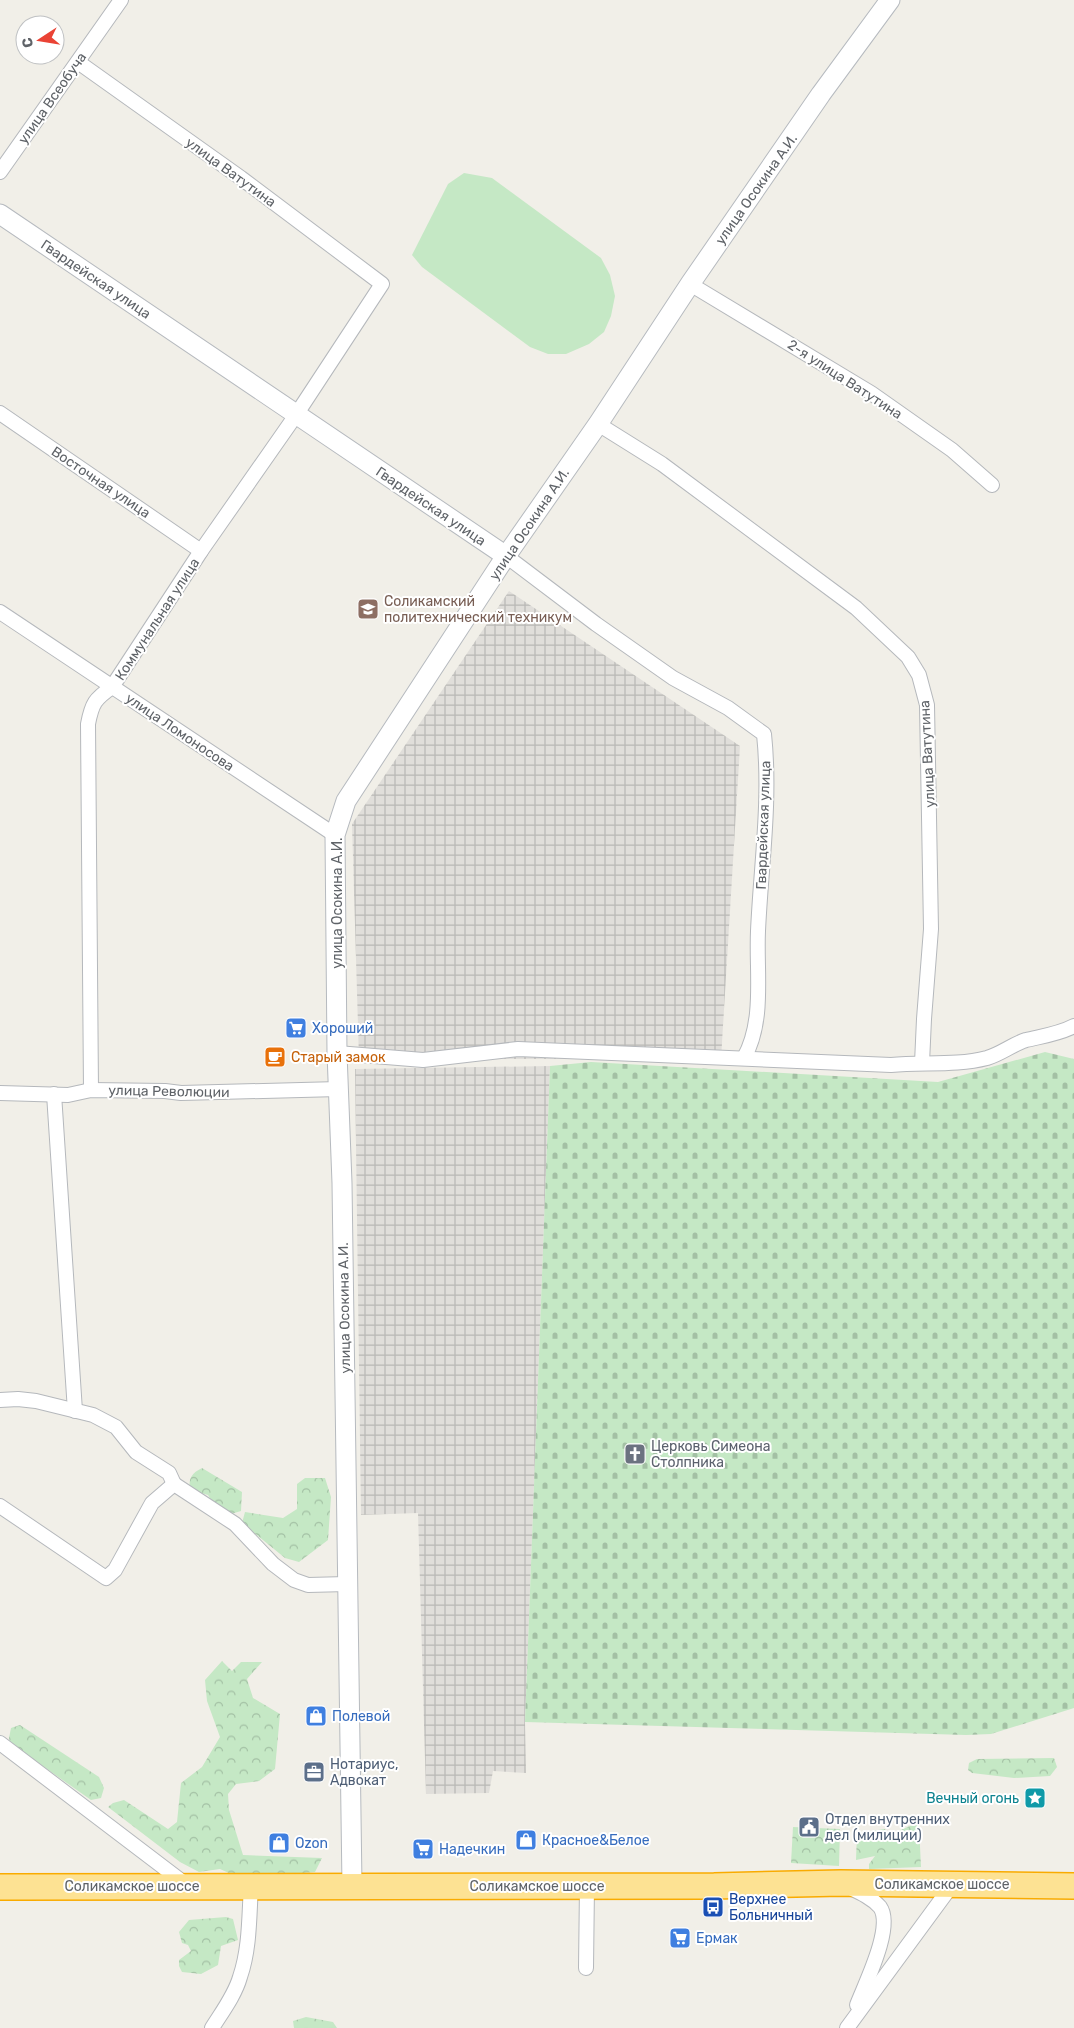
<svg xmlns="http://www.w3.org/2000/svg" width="1074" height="2028" font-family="Rubik,sans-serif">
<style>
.industrial{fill:url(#industrial-grid)}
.forest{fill:url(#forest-crowns)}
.cemetery{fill:url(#cemetery-stones)}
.green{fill:#c5e8c5}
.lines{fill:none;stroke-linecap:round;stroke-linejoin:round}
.street-casing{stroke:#b5b8bc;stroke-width:16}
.secondary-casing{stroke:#b6babf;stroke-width:21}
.highway-casing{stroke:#f9ab00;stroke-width:28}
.street{stroke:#fff;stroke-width:14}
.secondary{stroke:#fff;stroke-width:19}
.highway{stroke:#fde293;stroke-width:25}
.labels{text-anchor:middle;stroke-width:4;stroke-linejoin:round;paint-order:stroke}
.street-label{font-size:14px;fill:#5f6368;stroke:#fff}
.education-label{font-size:14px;fill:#785e54;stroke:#fff;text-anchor:start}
.shop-label{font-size:14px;fill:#366cbe;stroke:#fff;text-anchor:start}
.food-label{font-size:14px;fill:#c56008;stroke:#fff;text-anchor:start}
.worship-label{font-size:14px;fill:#5b616d;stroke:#fff;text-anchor:start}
.service-label{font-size:14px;fill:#4e5e75;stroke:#fff;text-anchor:start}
.culture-label{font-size:14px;fill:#0d838f;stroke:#fff;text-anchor:end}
.transit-label{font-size:14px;fill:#164399;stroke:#fff;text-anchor:start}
</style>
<defs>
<pattern id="industrial-grid" width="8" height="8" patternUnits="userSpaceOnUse" patternTransform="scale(1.25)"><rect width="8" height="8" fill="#e0deda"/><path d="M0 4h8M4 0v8" fill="none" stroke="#b9b8b5"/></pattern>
<pattern id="forest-crowns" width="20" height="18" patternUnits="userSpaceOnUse" patternTransform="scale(1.25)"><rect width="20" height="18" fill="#c5e8c5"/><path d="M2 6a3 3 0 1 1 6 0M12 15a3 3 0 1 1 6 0" fill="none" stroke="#a3c0a4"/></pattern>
<pattern id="cemetery-stones" width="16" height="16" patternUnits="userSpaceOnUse" patternTransform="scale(1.25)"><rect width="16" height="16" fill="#c5e8c5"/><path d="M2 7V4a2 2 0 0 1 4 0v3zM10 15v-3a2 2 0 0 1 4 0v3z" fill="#a3c0a4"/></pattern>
</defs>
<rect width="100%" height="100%" fill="#f1efe8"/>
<!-- industrial -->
<g class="industrial">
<path d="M509,591l231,155 -19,313h-362l-7,-235z"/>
<path d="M550,1066l-25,656 1,51 -33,-2 -4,22 -63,1 -8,-281 -57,2 -6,-446z"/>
</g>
<!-- forest -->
<g class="forest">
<path d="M202,1468l40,24 -1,19 -10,3 -17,-9 -6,-10 -18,-5c-2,-12 2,-17 12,-22z"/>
<path d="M305,1478h20l6,19 -3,43 -29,22 -14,-4 -43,-35 3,-11 38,6 14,-9v-25z"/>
<path d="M222,1661l10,10 9,-9h21l-15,17 6,19 27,16 -5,55 -16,12 -23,3 -8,10 1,16 14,45 79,3 -7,14 -21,2h-63l-11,-5 -21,3 -19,-10 -72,-55 5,-4 11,-3 44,29 9,-7 4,-39 21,-16 18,-30 -13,-36 -2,-21z"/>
<path d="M20,1725l79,52 5,11 -3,10 -10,2 -81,-57 -1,-5 2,-10z"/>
<path d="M1054,1758l3,9 -7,9 -36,2 -42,-5 -4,-3 1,-7 8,-4z"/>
<path d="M912,1825h7l2,42 -52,2v-5l6,-8 -19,4 1,-27 28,-4 3,7z"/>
<path d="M793,1827l47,2 -1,37 -48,-3z"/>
<path d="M226,1917l7,2 5,21 -17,6 -3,19 -17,9 -19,-2 -3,-6v-6l12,-9 -3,-6 -6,-2 -3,-11 10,-12z"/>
<path d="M306,2017l27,5 4,6h-43l-1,-7z"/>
</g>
<!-- cemetery -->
<path class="cemetery" d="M1045,1052l29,7v649l-83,26 -25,1 -441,-13 25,-656 41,-4 347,20z"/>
<!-- green -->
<path class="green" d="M464,173l28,5 109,80 9,17 5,21 -4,20 -7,16 -15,12 -23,10h-18l-18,-7 -108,-80 -10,-12 36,-71z"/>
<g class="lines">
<!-- street casing -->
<g class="street-casing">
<g id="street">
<path d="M78,62l163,116 141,106 -86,131 -95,136 -89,136c-17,12 -20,16 -24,37l3,366"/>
<path d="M0,172l121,-172"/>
<path d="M690,284l181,109 81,57 40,35"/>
<path d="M0,413l201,138"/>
<path d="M598,424l64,40 194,144 52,49 11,18 8,30 4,224 -7,90 -2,44"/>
<path d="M506,556l90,68 77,54 55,30 36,26c7,66 -3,131 -6,197 -2,41 7,89 -14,127"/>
<path d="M0,612l335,223"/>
<path d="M337,1053l86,7 95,-11 373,16c33,-3 65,1 96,-7 14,-4 26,-14 39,-18 17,-4 33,-6 48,-14"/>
<path d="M0,1093l68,2 23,-5 74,1 16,2 158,-4"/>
<path d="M54,1094l21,317"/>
<path d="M0,1400l18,-1 18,2 57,14 23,12 20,25 33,21 5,11"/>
<path d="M0,1506l106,72 9,-8 37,-67 22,-19 61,40 38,40 21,16 14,5 39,-1"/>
<path d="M0,1743l188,143"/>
<path d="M850,1888c11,5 22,10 30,19 14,20 -15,77 -23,98"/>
<path d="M586,1968l1,-82"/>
<path d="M212,2028c10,-16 23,-33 28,-51 10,-29 9,-61 11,-91"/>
<path d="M847,2028l105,-143"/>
</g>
</g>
<!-- secondary casing -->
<g class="secondary-casing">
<g id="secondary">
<path d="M0,214l506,342"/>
<path d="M352,1885l-10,-702 -5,-130 -2,-218 11,-34 160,-245 92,-132 92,-140 131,-190 69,-94"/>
</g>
</g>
<!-- highway casing -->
<g class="highway-casing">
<path id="highway" d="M0,1887l714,-1 127,-3 233,3"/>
</g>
<!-- street -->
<use href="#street" class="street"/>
<!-- secondary -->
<use href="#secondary" class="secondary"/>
<!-- highway -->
<use href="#highway" class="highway"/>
</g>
<!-- icons -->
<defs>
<g id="university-square" transform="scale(1.125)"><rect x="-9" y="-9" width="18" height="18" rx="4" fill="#8d6e63" stroke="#fff"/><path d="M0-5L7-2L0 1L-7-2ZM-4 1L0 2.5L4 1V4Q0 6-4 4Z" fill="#fff"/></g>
<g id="supermarket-square" transform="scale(1.125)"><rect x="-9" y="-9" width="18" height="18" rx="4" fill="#3f7fe0" stroke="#fff"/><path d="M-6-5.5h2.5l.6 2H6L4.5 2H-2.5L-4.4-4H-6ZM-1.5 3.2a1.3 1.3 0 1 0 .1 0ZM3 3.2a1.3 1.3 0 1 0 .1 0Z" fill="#fff"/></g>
<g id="cafe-square" transform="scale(1.125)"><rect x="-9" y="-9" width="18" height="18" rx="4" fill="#e8710a" stroke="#fff"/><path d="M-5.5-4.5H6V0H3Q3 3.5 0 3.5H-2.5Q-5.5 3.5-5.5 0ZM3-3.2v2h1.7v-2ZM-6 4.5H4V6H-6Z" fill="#fff"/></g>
<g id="church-square" transform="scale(1.125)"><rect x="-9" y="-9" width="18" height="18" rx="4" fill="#6b7280" stroke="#fff"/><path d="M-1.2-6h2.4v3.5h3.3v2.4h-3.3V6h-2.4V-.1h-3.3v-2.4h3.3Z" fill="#fff"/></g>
<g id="shop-square" transform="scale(1.125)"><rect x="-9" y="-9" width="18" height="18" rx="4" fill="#3f7fe0" stroke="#fff"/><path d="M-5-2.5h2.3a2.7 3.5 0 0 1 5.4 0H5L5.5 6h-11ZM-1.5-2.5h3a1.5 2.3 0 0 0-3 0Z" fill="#fff"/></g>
<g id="office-square" transform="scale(1.125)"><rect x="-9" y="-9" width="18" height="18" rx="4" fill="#5c6f8a" stroke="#fff"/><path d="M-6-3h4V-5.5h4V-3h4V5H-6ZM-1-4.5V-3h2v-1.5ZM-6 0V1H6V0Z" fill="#fff"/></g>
<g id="sight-square" transform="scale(1.125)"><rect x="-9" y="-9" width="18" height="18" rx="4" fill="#0f9aa8" stroke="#fff"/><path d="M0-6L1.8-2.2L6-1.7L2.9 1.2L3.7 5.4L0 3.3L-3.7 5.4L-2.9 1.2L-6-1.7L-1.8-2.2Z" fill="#fff"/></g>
<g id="civic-square" transform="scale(1.125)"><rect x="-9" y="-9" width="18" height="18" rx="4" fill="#5c6f8a" stroke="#fff"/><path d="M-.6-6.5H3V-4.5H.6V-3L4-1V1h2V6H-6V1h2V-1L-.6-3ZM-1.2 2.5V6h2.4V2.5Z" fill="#fff"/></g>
<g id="bus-square" transform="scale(1.125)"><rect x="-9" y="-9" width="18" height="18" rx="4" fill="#1a4fb4" stroke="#fff"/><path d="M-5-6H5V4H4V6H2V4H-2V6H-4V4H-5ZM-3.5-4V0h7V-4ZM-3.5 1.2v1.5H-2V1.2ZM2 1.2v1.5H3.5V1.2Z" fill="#fff"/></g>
</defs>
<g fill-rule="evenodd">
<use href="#university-square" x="368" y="609"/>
<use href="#supermarket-square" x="296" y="1028"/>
<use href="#cafe-square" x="275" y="1057"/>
<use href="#church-square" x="635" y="1454"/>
<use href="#shop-square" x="316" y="1716"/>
<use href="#office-square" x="314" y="1772"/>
<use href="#sight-square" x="1035" y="1798"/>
<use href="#civic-square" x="809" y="1827"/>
<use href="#shop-square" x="526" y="1840"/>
<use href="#shop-square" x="279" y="1843"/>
<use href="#supermarket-square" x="423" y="1849"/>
<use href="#bus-square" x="713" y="1907"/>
<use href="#supermarket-square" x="680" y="1938"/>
</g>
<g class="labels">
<!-- street labels -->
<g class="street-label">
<text transform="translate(52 98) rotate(-55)" y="5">улица Всеобуча</text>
<text transform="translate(231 172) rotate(36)" y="5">улица Ватутина</text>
<text transform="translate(756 189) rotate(-55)" y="5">улица Осокина А.И.</text>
<text transform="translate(96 279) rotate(34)" y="5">Гвардейская улица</text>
<text transform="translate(845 379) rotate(33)" y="5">2-я улица Ватутина</text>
<text transform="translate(101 482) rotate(34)" y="5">Восточная улица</text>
<text transform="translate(431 506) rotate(34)" y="5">Гвардейская улица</text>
<text transform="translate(529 524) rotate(-56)" y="5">улица Осокина А.И.</text>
<text transform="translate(157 619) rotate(-57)" y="5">Коммунальная улица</text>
<text transform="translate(180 732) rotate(34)" y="5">улица Ломоносова</text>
<text transform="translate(927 754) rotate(-93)" y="5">улица Ватутина</text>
<text transform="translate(763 825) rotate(-88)" y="5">Гвардейская улица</text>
<text transform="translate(337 903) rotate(-90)" y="5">улица Осокина А.И.</text>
<text transform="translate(169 1091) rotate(1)" y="5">улица Революции</text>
<text transform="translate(344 1308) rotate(-91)" y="5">улица Осокина А.И.</text>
<text x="942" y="1889">Соликамское шоссе</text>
<text x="132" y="1891">Соликамское шоссе</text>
<text x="537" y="1891">Соликамское шоссе</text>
</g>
<!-- education labels -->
<g class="education-label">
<text x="384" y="606">Соликамский<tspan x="384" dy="16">политехнический техникум</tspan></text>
</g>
<!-- shop labels -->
<g class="shop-label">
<text x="312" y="1033">Хороший</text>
<text x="332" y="1721">Полевой</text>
<text x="542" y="1845">Красное&amp;Белое</text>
<text x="295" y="1848">Ozon</text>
<text x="439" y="1854">Надечкин</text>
<text x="696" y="1943">Ермак</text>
</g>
<!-- food labels -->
<g class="food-label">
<text x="291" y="1062">Старый замок</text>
</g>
<!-- worship labels -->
<g class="worship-label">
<text x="651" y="1451">Церковь Симеона<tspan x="651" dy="16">Столпника</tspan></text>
</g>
<!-- service labels -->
<g class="service-label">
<text x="330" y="1769">Нотариус,<tspan x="330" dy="16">Адвокат</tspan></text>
<text x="825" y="1824">Отдел внутренних<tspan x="825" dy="16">дел (милиции)</tspan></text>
</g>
<!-- culture labels -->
<g class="culture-label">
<text x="1019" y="1803">Вечный огонь</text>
</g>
<!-- transit labels -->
<g class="transit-label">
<text x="729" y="1904">Верхнее<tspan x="729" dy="16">Больничный</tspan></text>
</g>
</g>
<!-- north arrow -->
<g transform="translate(40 40) rotate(258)"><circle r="24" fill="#ffffff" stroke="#bfc1c3"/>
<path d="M0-4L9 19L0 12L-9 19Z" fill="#ea4335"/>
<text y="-8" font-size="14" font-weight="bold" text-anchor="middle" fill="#5f6368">С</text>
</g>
</svg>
